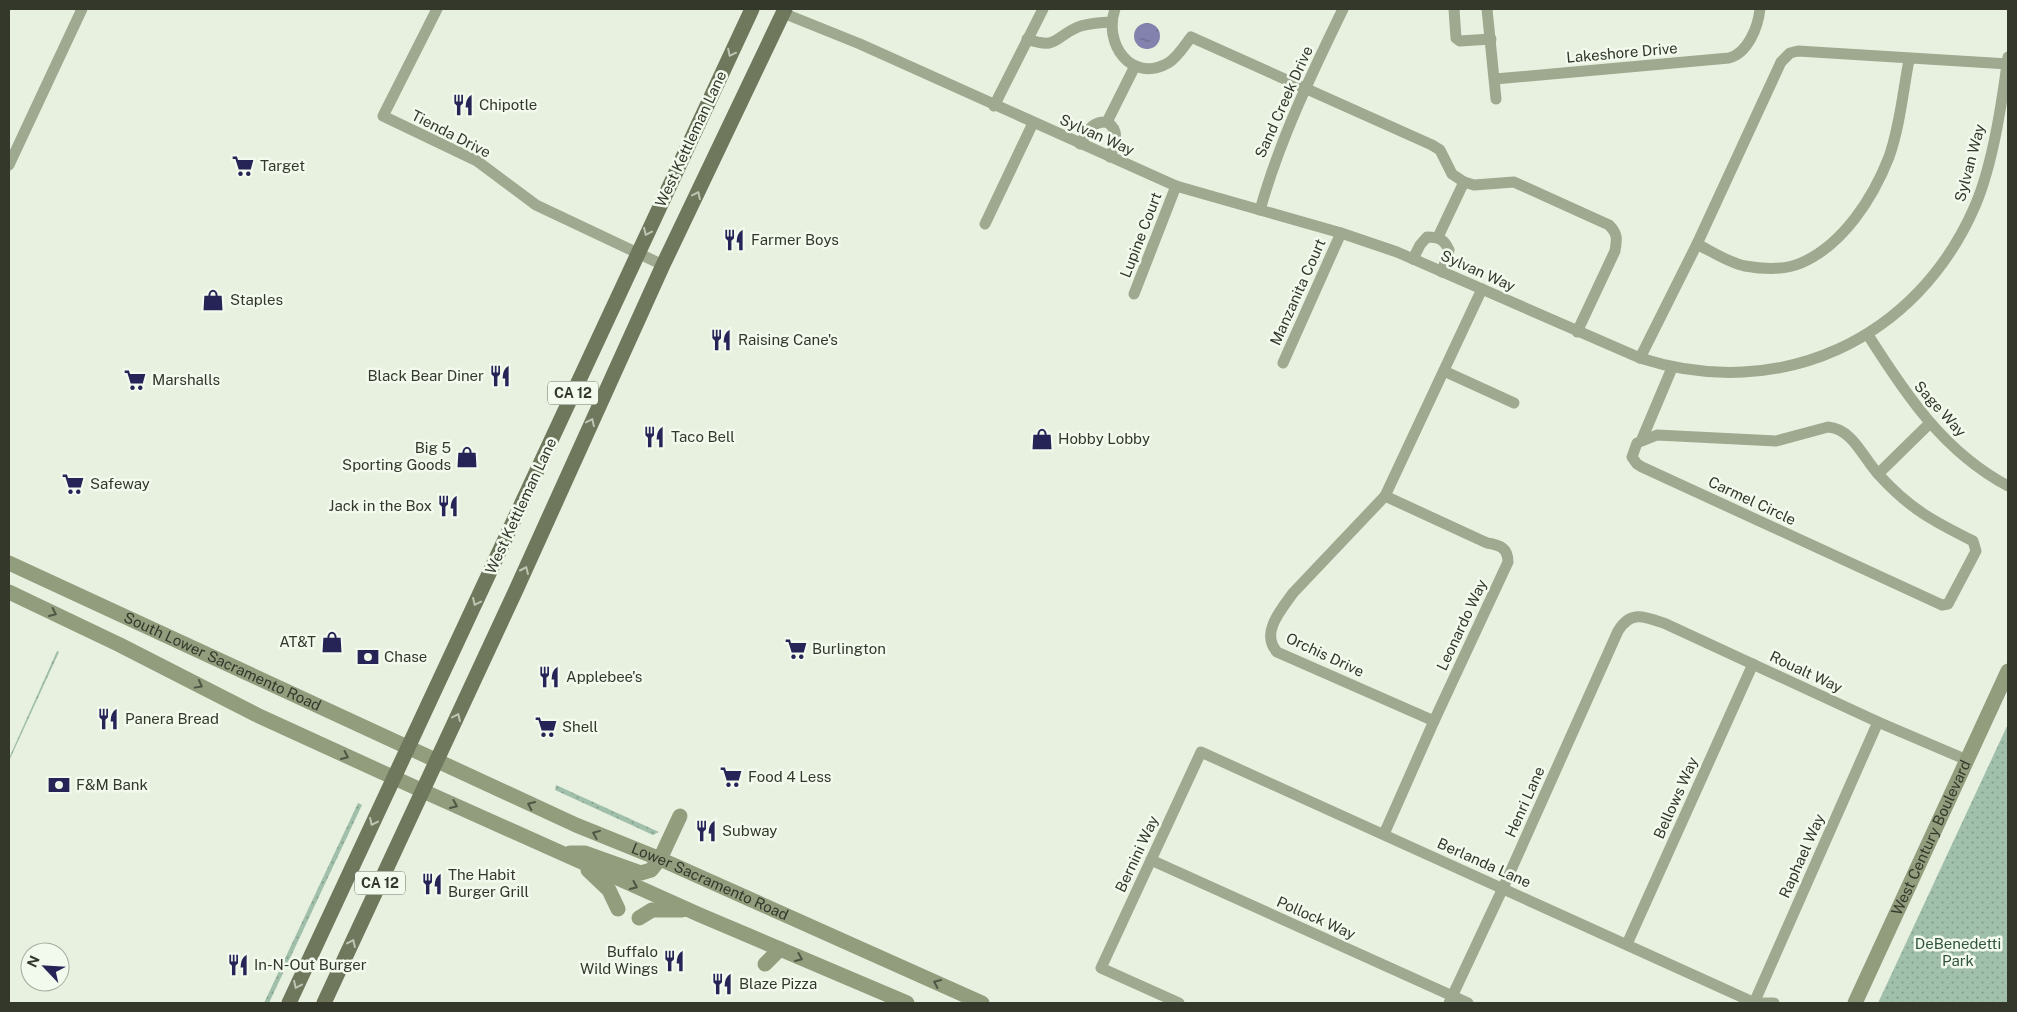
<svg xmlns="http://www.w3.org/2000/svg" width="2017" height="1012" font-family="'Public Sans',sans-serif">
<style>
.grass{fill:url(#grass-dots)}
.water{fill:url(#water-ripples)}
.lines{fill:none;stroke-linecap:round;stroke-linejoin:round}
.street{stroke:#9ea990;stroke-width:11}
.secondary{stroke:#929d7e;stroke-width:15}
.primary{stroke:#6f785d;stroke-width:15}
.oneway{stroke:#bec5b3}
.oneway2{stroke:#505644}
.labels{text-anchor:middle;stroke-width:5;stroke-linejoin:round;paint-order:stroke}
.shield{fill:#f2f9ed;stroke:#6d7265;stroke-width:1}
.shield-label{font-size:14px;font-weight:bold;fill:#34382b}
.street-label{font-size:15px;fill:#34382b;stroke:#f2f9ed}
.poi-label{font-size:15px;fill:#34382b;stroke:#f2f9ed;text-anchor:start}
.park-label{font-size:15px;fill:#30543d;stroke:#f2f9ed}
</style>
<defs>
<pattern id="grass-dots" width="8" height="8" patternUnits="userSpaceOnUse" patternTransform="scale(1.25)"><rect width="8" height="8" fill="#a1c0ab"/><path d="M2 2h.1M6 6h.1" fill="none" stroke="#849d8b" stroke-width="1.8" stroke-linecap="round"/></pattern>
<pattern id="water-ripples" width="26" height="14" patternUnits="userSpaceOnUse" patternTransform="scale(1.25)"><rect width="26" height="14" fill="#8381ad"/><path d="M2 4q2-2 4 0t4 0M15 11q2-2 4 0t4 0" fill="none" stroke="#6c6b8d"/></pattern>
</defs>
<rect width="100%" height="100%" fill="#e8f1e0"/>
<!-- grass -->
<g class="grass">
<path d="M57,651l2,1 -50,109v-3z"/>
<path d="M2008,724v279h-130z"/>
<path d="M556,785l103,47 -6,3 -98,-45z"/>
<path d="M358,803l4,2 -93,198h-5z"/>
</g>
<!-- water -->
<circle class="water" cx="1147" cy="36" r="13"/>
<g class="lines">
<!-- street -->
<g class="street">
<path d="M437,9l-54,107 94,45 59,44 127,60"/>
<path d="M1115,9c-12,34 16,75 53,54 9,-5 17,-18 23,-26l241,108 8,5 12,24 12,8 10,3 40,-3 95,43c9,9 8,14 6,26l-38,81"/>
<path d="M1454,9l2,29 4,3 31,-2"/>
<path d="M1487,9l9,90"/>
<path d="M783,13l77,31 316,142 165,47 56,19 243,106c140,45 277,-18 335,-152 18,-42 27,-104 33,-149"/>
<path d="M1027,39c31,11 27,-2 51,-12 10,-4 22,-4 32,-5"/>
<path d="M1495,79l234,-21c19,-5 29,-31 31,-49"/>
<path d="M994,106l49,-97"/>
<path d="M1107,122c14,9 8,22 3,35"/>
<path d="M1080,144c8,-12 11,-23 27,-22l28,-56"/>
<path d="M9,165l73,-156"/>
<path d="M1260,210c20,-71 51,-135 83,-201"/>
<path d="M985,224l48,-101"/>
<path d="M1438,237l26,-55"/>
<path d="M1697,244c14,7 32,19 48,22 17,3 40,4 56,-3 42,-18 72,-65 88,-106 11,-31 14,-66 20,-97"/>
<path d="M1413,259l7,-14 7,-8c12,0 17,2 22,13l-7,22"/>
<path d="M1134,294l42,-108"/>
<path d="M1868,335c38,60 76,117 140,151"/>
<path d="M1640,358l57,-114 84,-182 9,-9 8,-2 210,13"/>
<path d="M1283,363l58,-130"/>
<path d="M1444,371l70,32"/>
<path d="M1828,427c25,2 35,31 51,48 31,34 54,46 94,66l3,10 -28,53 -6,1 -300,-138 -5,-3 -5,-7 5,-14 20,-8 119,6z"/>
<path d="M1642,439l30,-71"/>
<path d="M1878,474l51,-50"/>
<path d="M1434,721l-157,-69c-17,-19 4,-42 16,-59l92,-97 97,-207"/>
<path d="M1384,834l50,-113 74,-159c0,-14 -8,-17 -21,-19l-102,-47"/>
<path d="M1151,860l317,143"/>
<path d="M1627,944l126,-280"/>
<path d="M1179,1003l-78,-35 100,-216 554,251"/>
<path d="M1449,1003l54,-115 115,-257c13,-22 28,-14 48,-7l212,98 89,38"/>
<path d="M1754,1003l124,-281"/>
<path d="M1754,1003h20"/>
</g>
<!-- secondary -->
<g class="secondary">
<path id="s1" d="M9,563l567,262 84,34 322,144"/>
<path d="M9,592l111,53 137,70 166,76 277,124 207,88"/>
<path d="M570,853h15l56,20 10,-3 9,-11 20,-43"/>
<path d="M588,870l21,20 9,19"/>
<path d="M639,918l13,-8h30"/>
<path d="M765,964l15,-15"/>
<path id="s2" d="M1855,1003l153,-332"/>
</g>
<!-- primary -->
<g class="primary">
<path d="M289,1003l463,-994"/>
<path d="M324,1003l192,-413 147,-325 122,-256"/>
</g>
</g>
<!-- one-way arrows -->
<defs><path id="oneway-chevron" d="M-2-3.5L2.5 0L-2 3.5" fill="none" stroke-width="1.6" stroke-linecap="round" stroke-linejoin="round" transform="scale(1.25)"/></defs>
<g class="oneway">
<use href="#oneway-chevron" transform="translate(731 53) rotate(116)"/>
<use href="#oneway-chevron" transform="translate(697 195) rotate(-64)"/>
<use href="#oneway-chevron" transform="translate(647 232) rotate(115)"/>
<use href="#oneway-chevron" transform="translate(591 422) rotate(-65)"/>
<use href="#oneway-chevron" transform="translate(525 570) rotate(-66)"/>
<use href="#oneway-chevron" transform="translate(476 602) rotate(115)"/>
<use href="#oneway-chevron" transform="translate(457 717) rotate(-65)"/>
<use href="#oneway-chevron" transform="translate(373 822) rotate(115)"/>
<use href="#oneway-chevron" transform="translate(352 943) rotate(-65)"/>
<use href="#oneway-chevron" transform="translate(297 985) rotate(115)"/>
</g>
<g class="oneway2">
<use href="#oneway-chevron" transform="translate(53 613) rotate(25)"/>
<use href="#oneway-chevron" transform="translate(199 685) rotate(29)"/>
<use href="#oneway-chevron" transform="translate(345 756) rotate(25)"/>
<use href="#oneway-chevron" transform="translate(454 805) rotate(24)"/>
<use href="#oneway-chevron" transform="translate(531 805) rotate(-155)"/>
<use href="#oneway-chevron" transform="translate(596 834) rotate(-158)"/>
<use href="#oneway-chevron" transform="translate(634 886) rotate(24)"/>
<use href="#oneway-chevron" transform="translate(799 958) rotate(23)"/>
<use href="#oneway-chevron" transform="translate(937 983) rotate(-156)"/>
</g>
<!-- icons -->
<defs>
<g id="restaurant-bare" transform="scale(1.725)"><path d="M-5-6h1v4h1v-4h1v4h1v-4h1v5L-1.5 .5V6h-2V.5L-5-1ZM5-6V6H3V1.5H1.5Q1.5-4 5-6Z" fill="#262357" stroke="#f2f9ed" stroke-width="2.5" paint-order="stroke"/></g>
<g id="supermarket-bare" transform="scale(1.725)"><path d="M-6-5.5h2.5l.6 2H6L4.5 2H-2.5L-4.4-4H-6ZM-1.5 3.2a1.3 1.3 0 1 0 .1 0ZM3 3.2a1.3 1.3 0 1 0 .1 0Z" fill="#262357" stroke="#f2f9ed" stroke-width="2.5" paint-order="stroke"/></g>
<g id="shop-bare" transform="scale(1.725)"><path d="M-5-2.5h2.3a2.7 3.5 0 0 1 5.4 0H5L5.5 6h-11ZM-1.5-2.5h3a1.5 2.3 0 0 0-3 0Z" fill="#262357" stroke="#f2f9ed" stroke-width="2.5" paint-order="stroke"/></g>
<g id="bank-bare" transform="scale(1.725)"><path d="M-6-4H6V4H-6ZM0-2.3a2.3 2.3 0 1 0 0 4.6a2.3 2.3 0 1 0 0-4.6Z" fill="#262357" stroke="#f2f9ed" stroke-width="2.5" paint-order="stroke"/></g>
</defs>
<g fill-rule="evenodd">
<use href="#restaurant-bare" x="463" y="105"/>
<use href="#supermarket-bare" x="243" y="166"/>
<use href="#restaurant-bare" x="734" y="240"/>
<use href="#shop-bare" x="213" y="300"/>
<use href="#restaurant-bare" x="721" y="340"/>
<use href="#restaurant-bare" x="500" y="376"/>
<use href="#supermarket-bare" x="135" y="380"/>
<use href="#restaurant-bare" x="654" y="437"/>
<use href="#shop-bare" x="1042" y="439"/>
<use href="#shop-bare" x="467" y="457"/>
<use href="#supermarket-bare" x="73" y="484"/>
<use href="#restaurant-bare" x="448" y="506"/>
<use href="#shop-bare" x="332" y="642"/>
<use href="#supermarket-bare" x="796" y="649"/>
<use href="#bank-bare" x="368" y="657"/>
<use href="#restaurant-bare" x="549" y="677"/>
<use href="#restaurant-bare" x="108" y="719"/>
<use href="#supermarket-bare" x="546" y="727"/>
<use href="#supermarket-bare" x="731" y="777"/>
<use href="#bank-bare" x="59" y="785"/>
<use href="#restaurant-bare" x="706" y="831"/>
<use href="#restaurant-bare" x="432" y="884"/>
<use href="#restaurant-bare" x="674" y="961"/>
<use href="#restaurant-bare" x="238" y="965"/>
<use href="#restaurant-bare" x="722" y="984"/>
</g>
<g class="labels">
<!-- shield labels -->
<g class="shield">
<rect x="548" y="381.5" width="50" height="23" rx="4"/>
<rect x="355" y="871.5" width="50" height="23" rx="4"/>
</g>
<g class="shield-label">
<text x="573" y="398">CA 12</text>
<text x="380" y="888">CA 12</text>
</g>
<!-- street labels -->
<g class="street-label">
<text transform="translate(1622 53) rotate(-5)" y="5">Lakeshore Drive</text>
<text transform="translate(1284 102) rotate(-66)" y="5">Sand Creek Drive</text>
<text transform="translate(451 134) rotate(27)" y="5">Tienda Drive</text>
<text transform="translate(1097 135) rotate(24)" y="5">Sylvan Way</text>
<text transform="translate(691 139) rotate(-65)" y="5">West Kettleman Lane</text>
<text transform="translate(1970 163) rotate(-75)" y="5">Sylvan Way</text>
<text transform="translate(1141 235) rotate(-69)" y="5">Lupine Court</text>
<text transform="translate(1478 271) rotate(24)" y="5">Sylvan Way</text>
<text transform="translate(1298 292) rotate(-66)" y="5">Manzanita Court</text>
<text transform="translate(1940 409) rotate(48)" y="5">Sage Way</text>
<text transform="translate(1752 501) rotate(25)" y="5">Carmel Circle</text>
<text transform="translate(521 506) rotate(-65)" y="5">West Kettleman Lane</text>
<text transform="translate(1462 625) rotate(-65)" y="5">Leonardo Way</text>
<text transform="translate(1325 655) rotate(25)" y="5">Orchis Drive</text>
<text dy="5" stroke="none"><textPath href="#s1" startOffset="235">South Lower Sacramento Road</textPath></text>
<text transform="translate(1806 672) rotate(25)" y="5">Roualt Way</text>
<text transform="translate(1676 798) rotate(-66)" y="5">Bellows Way</text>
<text transform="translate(1525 802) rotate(-66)" y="5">Henri Lane</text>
<text dy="5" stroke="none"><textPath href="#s2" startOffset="182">West Century Boulevard</textPath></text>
<text transform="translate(1137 854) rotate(-65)" y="5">Bernini Way</text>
<text transform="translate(1802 856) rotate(-66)" y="5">Raphael Way</text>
<text transform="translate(1484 863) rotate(24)" y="5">Berlanda Lane</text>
<text dy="5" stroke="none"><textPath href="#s1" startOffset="770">Lower Sacramento Road</textPath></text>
<text transform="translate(1316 918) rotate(24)" y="5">Pollock Way</text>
</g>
<!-- poi labels -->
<g class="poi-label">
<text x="479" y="110">Chipotle</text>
<text x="260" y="171">Target</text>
<text x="751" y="245">Farmer Boys</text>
<text x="230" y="305">Staples</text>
<text x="738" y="345">Raising Cane's</text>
<text x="484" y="381" text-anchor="end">Black Bear Diner</text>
<text x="152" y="385">Marshalls</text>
<text x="671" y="442">Taco Bell</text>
<text x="1058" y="444">Hobby Lobby</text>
<text x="451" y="453" text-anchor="end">Big 5<tspan x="451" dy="17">Sporting Goods</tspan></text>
<text x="90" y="489">Safeway</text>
<text x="432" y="511" text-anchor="end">Jack in the Box</text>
<text x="316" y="647" text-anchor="end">AT&amp;T</text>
<text x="812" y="654">Burlington</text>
<text x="384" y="662">Chase</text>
<text x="566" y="682">Applebee's</text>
<text x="125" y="724">Panera Bread</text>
<text x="562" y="732">Shell</text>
<text x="748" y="782">Food 4 Less</text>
<text x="76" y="790">F&amp;M Bank</text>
<text x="722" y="836">Subway</text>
<text x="448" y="880">The Habit<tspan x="448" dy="17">Burger Grill</tspan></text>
<text x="658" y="957" text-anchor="end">Buffalo<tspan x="658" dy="17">Wild Wings</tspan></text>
<text x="254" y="970">In-N-Out Burger</text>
<text x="739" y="989">Blaze Pizza</text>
</g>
<!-- park labels -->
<g class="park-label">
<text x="1958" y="949">DeBenedetti<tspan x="1958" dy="17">Park</tspan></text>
</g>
</g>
<!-- border -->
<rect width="2017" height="1012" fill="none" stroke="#34382b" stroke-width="20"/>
<!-- north arrow -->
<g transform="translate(45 967) rotate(295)"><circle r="24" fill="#f2f9ed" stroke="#a6ac9f"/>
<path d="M0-4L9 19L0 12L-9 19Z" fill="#262357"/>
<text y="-8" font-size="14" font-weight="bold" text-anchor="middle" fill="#34382b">N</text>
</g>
</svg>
